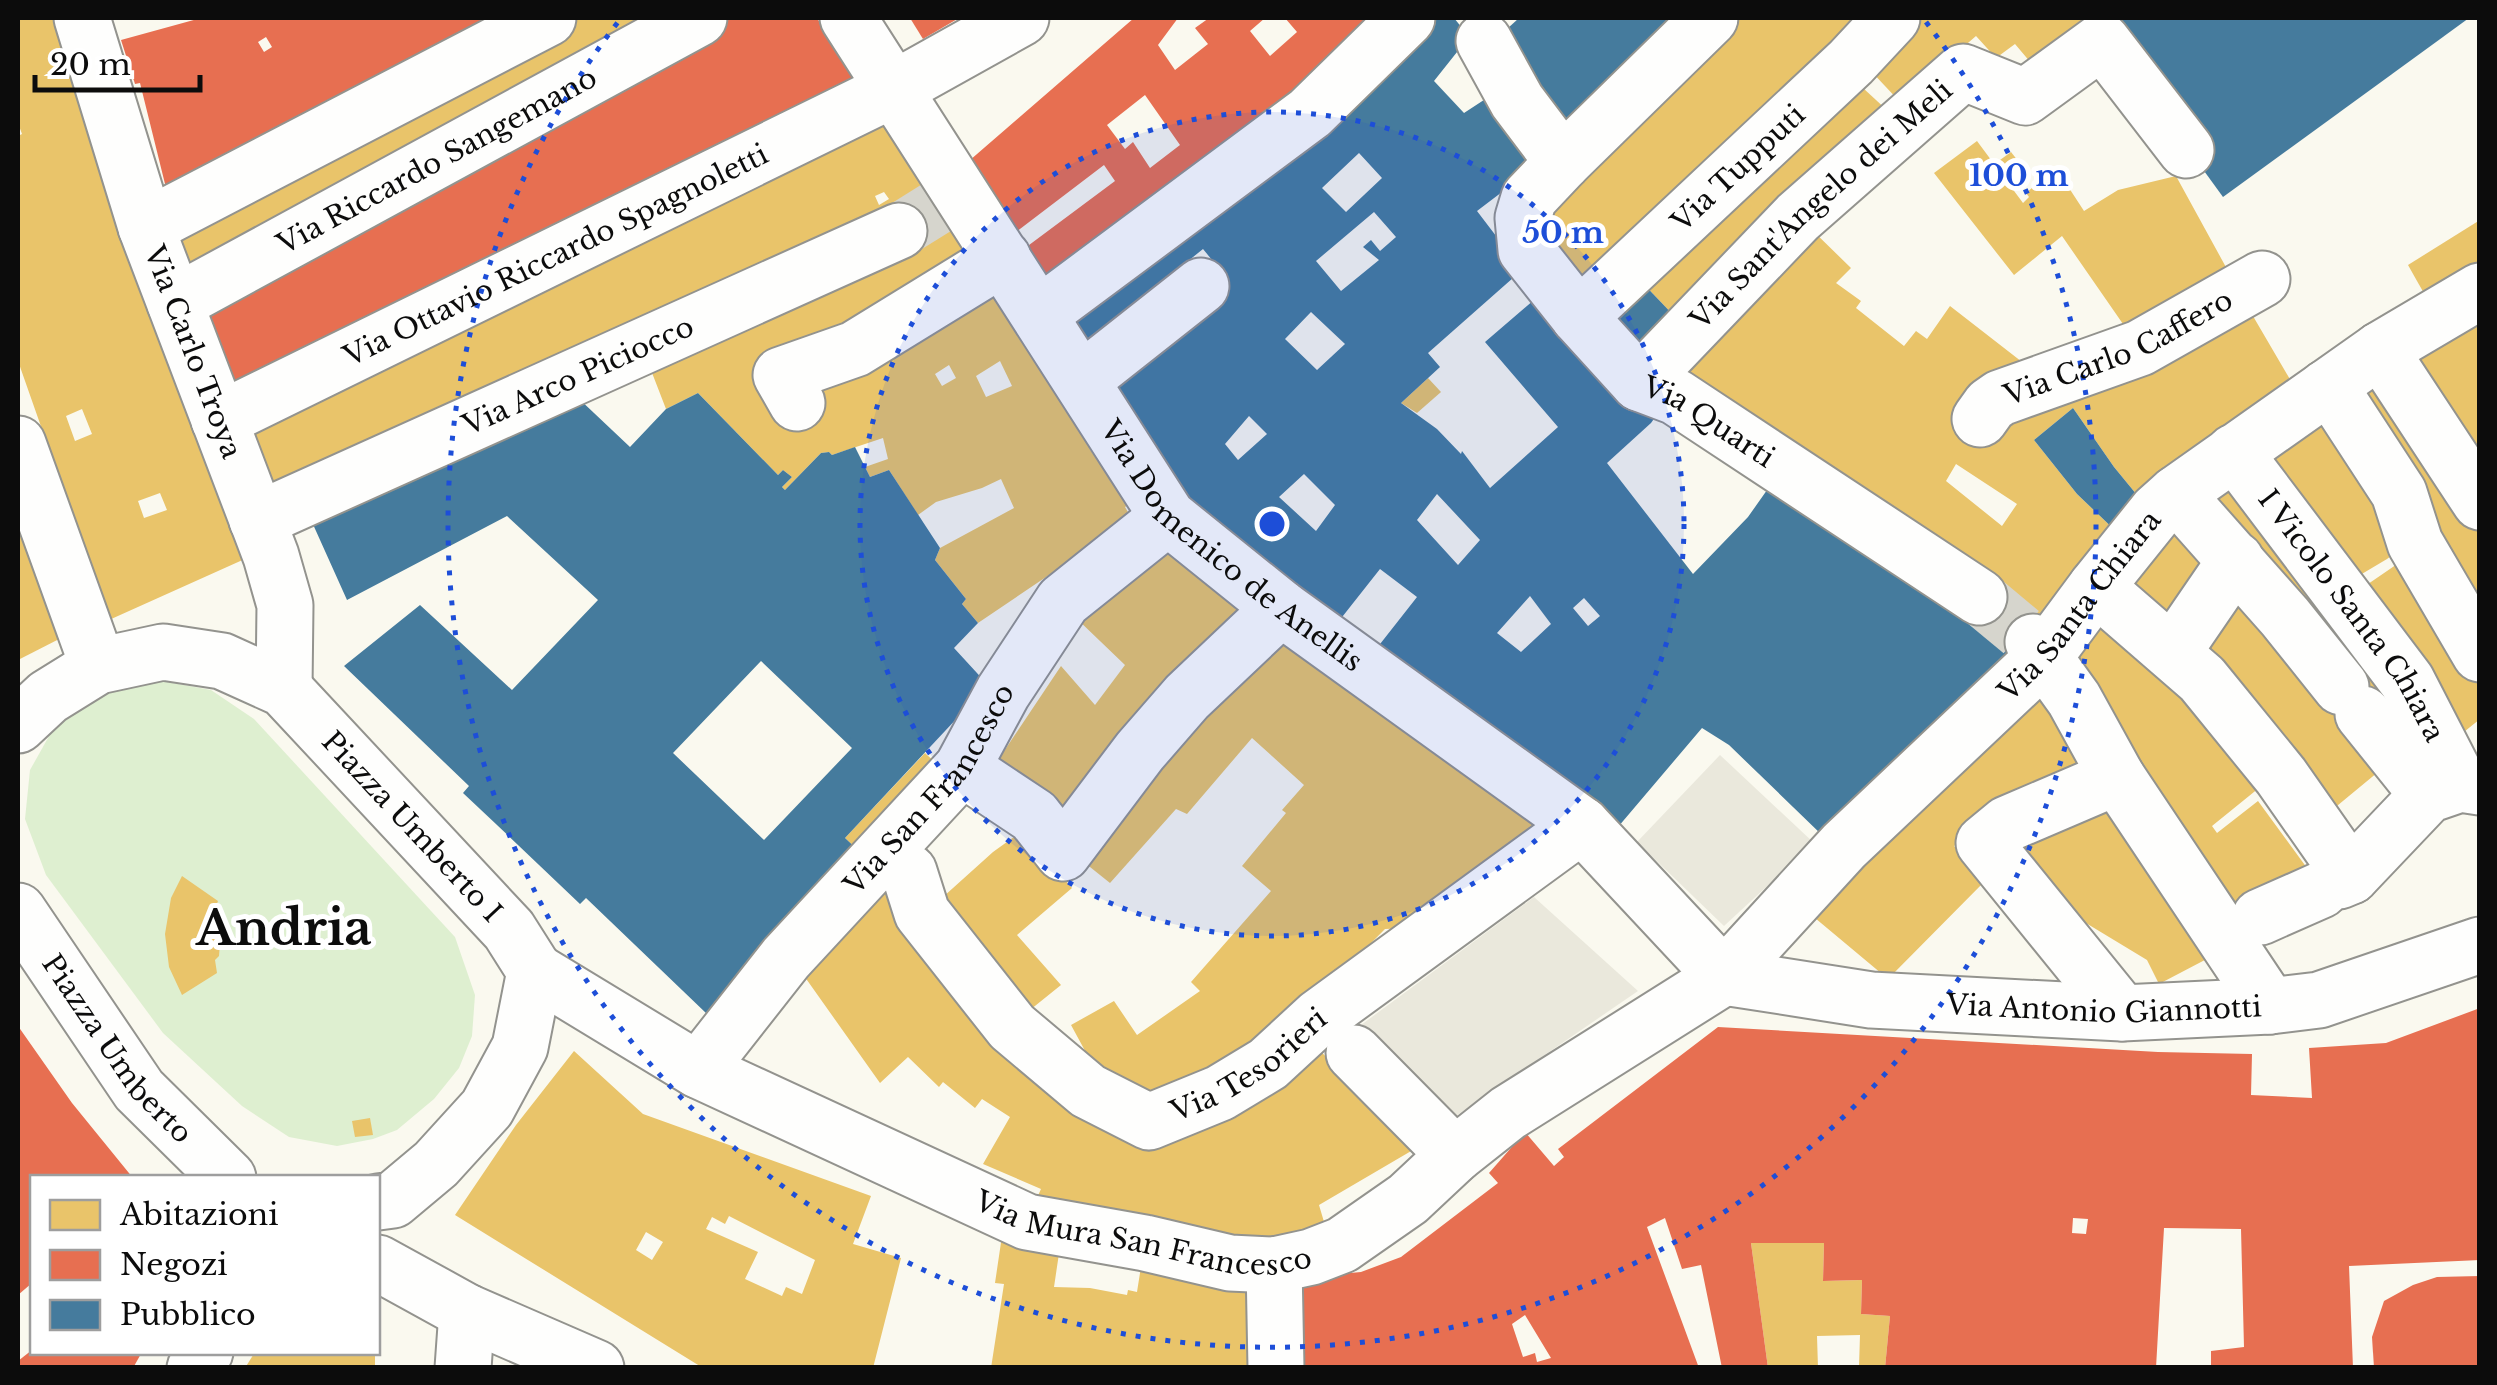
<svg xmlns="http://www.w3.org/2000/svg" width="2497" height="1385" font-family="'Libre Baskerville',serif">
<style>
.green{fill:#deefd0}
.plaza{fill:#eae8dc}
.homes{fill:#e9c46a;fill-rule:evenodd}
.shops{fill:#e76f51;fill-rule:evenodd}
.public{fill:#457b9d;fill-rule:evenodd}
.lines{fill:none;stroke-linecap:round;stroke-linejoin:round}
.minor-tunnel{stroke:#d6d5cd;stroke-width:55;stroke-dasharray:55 28;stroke-linecap:butt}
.minor-casing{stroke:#93938e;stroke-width:59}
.minor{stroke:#fefefd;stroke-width:55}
.ring{fill:none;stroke:#1d4ed8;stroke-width:5;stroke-dasharray:5 10}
.labels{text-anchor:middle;stroke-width:10;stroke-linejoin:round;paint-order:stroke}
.street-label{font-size:28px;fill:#0c0c0c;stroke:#fff}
.town-label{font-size:48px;font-weight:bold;fill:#0c0c0c;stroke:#fff}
.centre{fill:#1d4ed8;stroke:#fff;stroke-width:5}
.ring-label{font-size:30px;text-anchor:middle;font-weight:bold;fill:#1d4ed8;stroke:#fff;stroke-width:10;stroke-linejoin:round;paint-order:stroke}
</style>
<rect width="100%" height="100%" fill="#faf9ef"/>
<!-- green -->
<path class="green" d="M146,678l65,12 43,29 201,218 20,58 -3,41 -13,32 -25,31 -37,31 -24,9 -36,7 -48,-9 -47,-31 -79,-73 -117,-158 -21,-56 5,-49 32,-57 32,-22z"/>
<!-- plaza -->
<g class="plaza">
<path d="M1720,755l94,88 -90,83 -87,-84z"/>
<path d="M1534,897l104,94 -188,129 -93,-92z"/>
</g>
<!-- homes -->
<g class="homes">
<path d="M18,18h49l180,540 -138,62 -91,-259v-225l4,-2 -4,-11zM82,409l10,25 -17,7 -9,-25zM160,493l7,17 -23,8 -6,-17z"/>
<path d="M565,18h105l-485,267 -20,-48z"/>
<path d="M1730,18h148l-296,286 -39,-85z"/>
<path d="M1920,18h176l-59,52 -22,-26 -19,14 -20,-22 -76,66 -30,-32z"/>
<path d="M1850,76l39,36 -210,209 -44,-46z"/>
<path d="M879,111l106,148 -188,126 197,-111 104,169 -9,5 39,57 -3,2 7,12 -154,104 -16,-19 4,-5 -31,-39 5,-12 74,-40 -13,-29 -19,9 -46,14 -18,13 -29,-45 -19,7 -5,-10 23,-8 -5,-21 -51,17 -3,-3 -8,1 -36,37 -3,-3 10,-10 -9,-7 -5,5 -80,-82 -32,16 -17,-44 -373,129 -36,-72zM884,192l5,7 -10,6 -4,-9zM1000,361l12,25 -26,11 -10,-21zM949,365l7,13 -14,8 -7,-12z"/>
<path d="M1977,141l46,62 6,-6 -3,-4 30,-25 28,43 34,-21 58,-14 57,104 -101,57 -70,-101 -48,39 -80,-102z"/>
<path d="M2011,152l11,14 -12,9 -10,-15z"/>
<path d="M2480,220v56l-50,28 -22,-39z"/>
<path d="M1807,225l44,43 -15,15 25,18 -5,7 48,38 12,-15 11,8 23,-33 90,70 -45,35 255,-100 48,82 -152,113 -32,-39 -41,-59 -39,32 43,54 45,43 -95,114 -55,-47 -303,-235zM1956,464l61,40 -15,22 -56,-45z"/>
<path d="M2480,306v176l-84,-127z"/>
<path d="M2383,373l97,146v200l-21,17 -107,-141 70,-48 -8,-9 -27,21 -42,25 -93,-122z"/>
<path d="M1428,378l13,14 -24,21 -16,-10z"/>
<path d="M2236,468l162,219 -3,71 -69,57 -146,-165 35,-41 -20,-112z"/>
<path d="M18,509l49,126 -49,25z"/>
<path d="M2168,516l55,38 -48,87 -66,-49z"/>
<path d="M1166,546l97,65 -193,210 -78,-52 69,-103 34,39 30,-40 -50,-48z"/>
<path d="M2105,600l165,179 -58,47 5,7 41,-32 57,78 -85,39 -173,-258z"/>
<path d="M1277,624l267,197 -136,107 -23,1 -125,126 -75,48 -83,-21 -31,-57 43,-24 23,34 63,-44 -9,-9 80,-91 -29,-25 44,-53 -4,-3 22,-25 -52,-47 -65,76 -11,-5 -66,74 -35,-28z"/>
<path d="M2045,681l51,76 -142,89 33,33 -99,100 -73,-61 18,-25z"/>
<path d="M925,753l15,14 -80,85 -15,-14z"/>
<path d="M2112,788l110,163 -63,33 -12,-24 -76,-46 -53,-78z"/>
<path d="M1022,831l50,57 -55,47 44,50 -36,29 -92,-108 60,-54z"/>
<path d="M182,876l36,25 -4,10 8,6 -3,39 -4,4 2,13 -35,22 -13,-28 -4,-33 6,-36z"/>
<path d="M892,880l258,255 161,-93 107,105 -99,58 8,27 -73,22 -223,-43 10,-22 -58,-25 27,-47 -28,-18 -7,9 -32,-26 -4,5 -31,-30 -28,26 -78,-110z"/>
<path d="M574,1051l69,63 228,82 -18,48 48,14 -28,110h-170l-248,-153 61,-90zM729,1216l86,44 -13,34 -16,-7 -4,9 -37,-17 13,-27 -52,-23 6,-12 13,7zM646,1232l17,10 -11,18 -16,-10z"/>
<path d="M370,1118l3,17 -18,2 -3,-16z"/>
<path d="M1003,1229l58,11 -7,47 36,1 37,7 1,-5 9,2 6,-38 119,21 -8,93h-263l13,-84 -9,-1z"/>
<path d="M1751,1243h73l-1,38 39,-1 -1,34 29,2 -5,52 -26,-1 1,-32 -43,1 1,32h-50z"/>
<path d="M255,1352h120v16h-130z"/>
</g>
<!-- shops -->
<g class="shops">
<path d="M201,18h312l-346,174 -27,-109 -5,1 -14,-44zM266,37l6,10 -8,5 -6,-10z"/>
<path d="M732,18h85l41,68 -629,309 -37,-90z"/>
<path d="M910,18h49l-36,21z"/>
<path d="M1134,18h44l-20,27 17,25 33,-26 -13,-16 14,-10h56l-15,13 20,25 27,-24 -12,-14h104l-344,277 -28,-41 98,-73 -11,-16 -96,73 -46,-71zM1145,95l35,50 -30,23 -17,-26 -8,7 -18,-24z"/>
<path d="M2480,1008v252l-131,6 4,102h-142v-17l33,-4 -3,-118 -77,-1 -8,140h-271l5,-52 -29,-2 1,-34 -39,1 1,-38h-73l17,125h-46l-21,-103 -19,4 -17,-51 -18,9 52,141h-400l-14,-89 76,-7 40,-15 97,-74 -9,-10 36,-41 29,34 10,-9 -6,-8 160,-122 440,25 94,2 -1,41 61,3 -3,-50 77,-5zM2073,1218l15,1 -2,15 -14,-1zM1525,1315l26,43 -14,4 -2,-9 -12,4 -11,-33z"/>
<path d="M18,1026l54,77 61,75h-101v105l-14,12z"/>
<path d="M2480,1276v92h-106l-2,-31 12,-36 29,-16 24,-8z"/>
<path d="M32,1350v2h110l-9,16h-115v-7z"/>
</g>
<!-- public -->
<g class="public">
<path d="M1428,18h26l17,21 77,118 -71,54 45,59 -94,83 12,14 -39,36 36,26 24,25 1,-3 28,37 68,-61 -73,-85 56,-48 120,115 -10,14 -44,40 86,111 55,-57 24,-34 200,121 55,47 -204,185 -94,-91 -27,-17 -84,99 -245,-174 44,-56 -37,-28 -45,57 -141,-117 -94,-129 126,-103 -23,-28 -36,29 -79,84 -31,-47zM1461,47l29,49 -26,17 -30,-32zM1359,153l23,25 -36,34 -24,-24zM1374,212l22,25 -16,14 -9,-11 -8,7 16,13 -38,31 -25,-30zM1311,312l34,32 -28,26 -32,-31zM1249,416l18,18 -29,26 -13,-16zM1304,474l31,31 -19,26 -37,-34zM1437,494l43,46 -22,25 -41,-45zM1530,596l21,28 -30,28 -24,-19zM1584,598l16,18 -12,10 -15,-18z"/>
<path d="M1519,18h172l-129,130 -67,-108z"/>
<path d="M2093,18h376l-246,179z"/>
<path d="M1635,275l44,46 -46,45 -41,-51z"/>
<path d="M698,393l80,82 5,-5 9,7 -10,10 3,3 36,-37 8,-1 3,3 23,-8 15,30 19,-7 51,78 -5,12 31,39 -4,5 16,19 -24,25 34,37 -143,153 15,14 -153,162 -121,-116 -6,6 -83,-79 -34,-32 6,-7 -125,-120 76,-61 92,85 86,-90 -91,-84 -160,84 -40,-89 269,-115 54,51 36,-38zM761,661l91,87 -88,92 -91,-87z"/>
<path d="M2073,408l41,59 32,39 -24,31 -45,-43 -43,-54z"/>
</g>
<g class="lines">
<!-- minor-tunnel -->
<g class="minor-tunnel">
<path d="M899,231l61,-38"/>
<path d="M1979,597l54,45"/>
</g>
<!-- minor casing -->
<g class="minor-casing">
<g id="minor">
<path id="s1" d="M82,18l64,209 125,329 14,49 -1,84"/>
<path id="s2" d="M848,18l320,499 113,91 301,217 142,152"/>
<path id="s3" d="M1484,41l33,60 46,61 -34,36 -6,20 3,32 53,67 60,66 37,14 303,200"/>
<path d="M1563,162l147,-144"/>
<path d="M146,227l402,-209"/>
<path id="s4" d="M175,303l524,-285"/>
<path d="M1040,314l270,-201 97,-95"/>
<path id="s5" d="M1579,317l272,-255 41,-44"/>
<path d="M2380,350l100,152"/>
<path d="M1082,380l119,-94"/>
<path id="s6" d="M1639,383l159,-166 165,-145 62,25 77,-56 84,109"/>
<path d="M2326,388l11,10 62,95 16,50 65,111"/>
<path d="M797,403l-16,-28 74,-26 148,-91"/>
<path id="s7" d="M1980,419l10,-14 10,-7 140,-50 122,-69"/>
<path id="s8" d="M219,420l673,-330 129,-72"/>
<path d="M18,444l80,222"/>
<path id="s9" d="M2234,452l173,229 53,103"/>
<path d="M2176,494l109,123 56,70"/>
<path id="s10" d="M257,520l642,-289"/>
<path d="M2096,587l106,92 79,97 70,100"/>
<path d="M2033,642l41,57 43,78 153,229"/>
<path d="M2173,652l63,-92"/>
<path d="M2363,714l65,81"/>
<path id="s11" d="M18,725l30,-28 50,-31 65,-14 59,9 62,28 225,241 26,41 -15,76 -33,61 -51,56 -43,36 -15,2"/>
<path d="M962,768l72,48 29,37 77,-102 47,-54 94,-89"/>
<path d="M2117,777l-110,47 -23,19 138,170"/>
<path id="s12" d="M909,872l13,41 90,114 76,64 61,31 71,-29 48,-29 51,-47 263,-192"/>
<path d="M2339,881l12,-5 77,-81 32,-11 20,3"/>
<path id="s13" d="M18,911l121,179 89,88"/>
<path d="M2260,917l61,-27"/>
<path id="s14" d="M535,971l163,99 329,152 118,21 85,20 44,2 37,-8 31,-12 66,-46 47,-44 53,-42 216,-136 120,-131 200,-189 52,-70 61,-76 19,-17 204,-144 100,-59"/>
<path id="s15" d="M1724,977l147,23 251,13 148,-7 49,-6 161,-55"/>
<path d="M1354,1053l101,102"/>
<path id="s16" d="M698,1070l88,-112 176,-190 41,-76 60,-91 105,-84"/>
<path d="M378,1263l89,49 129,56"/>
<path d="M1274,1265l2,103"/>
<path d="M195,1368l10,-16"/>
<path d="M463,1368l4,-56"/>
</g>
</g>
<!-- minor -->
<use href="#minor" class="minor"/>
</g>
<!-- distance rings -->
<circle cx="1272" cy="524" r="412" fill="#1d4ed8" fill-opacity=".12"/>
<g class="ring">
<circle cx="1272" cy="524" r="412"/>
<path d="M1926 22A824 824 0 1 1 618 22"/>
</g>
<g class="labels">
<!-- street labels -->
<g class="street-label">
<text dy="10" stroke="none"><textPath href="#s4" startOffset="298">Via Riccardo Sangemano</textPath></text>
<text dy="10" stroke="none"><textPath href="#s5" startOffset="218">Via Tupputi</textPath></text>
<text dy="10" stroke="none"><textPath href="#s6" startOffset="255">Via Sant'Angelo dei Meli</textPath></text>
<text dy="10" stroke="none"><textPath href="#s8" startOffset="375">Via Ottavio Riccardo Spagnoletti</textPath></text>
<text dy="10" stroke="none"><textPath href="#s7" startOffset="158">Via Carlo Caffero</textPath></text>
<text dy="10" stroke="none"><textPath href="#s1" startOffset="352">Via Carlo Troya</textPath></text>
<text dy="10" stroke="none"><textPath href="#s10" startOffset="352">Via Arco Piciocco</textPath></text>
<text dy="10" stroke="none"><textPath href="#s3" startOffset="502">Via Quarti</textPath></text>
<text dy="10" stroke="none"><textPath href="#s2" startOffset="658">Via Domenico de Anellis</textPath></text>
<text dy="10" stroke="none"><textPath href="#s14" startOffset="1858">Via Santa Chiara</textPath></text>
<text dy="10" stroke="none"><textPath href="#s9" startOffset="202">I Vicolo Santa Chiara</textPath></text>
<text dy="10" stroke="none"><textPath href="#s16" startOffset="365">Via San Francesco</textPath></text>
<text dy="10" stroke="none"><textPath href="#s11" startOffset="482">Piazza Umberto I</textPath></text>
<text dy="10" stroke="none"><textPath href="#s15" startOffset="382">Via Antonio Giannotti</textPath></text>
<text dy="10" stroke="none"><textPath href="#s13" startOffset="170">Piazza Umberto</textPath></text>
<text dy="10" stroke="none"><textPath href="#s12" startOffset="472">Via Tesorieri</textPath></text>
<text dy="10" stroke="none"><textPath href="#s14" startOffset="670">Via Mura San Francesco</textPath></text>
</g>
<!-- town labels -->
<g class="town-label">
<text x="284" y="945">Andria</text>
</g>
</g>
<circle cx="1272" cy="524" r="15" class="centre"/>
<g class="ring-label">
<text x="2019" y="186">100 m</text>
<text x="1563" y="243">50 m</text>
</g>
<!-- border -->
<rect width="2497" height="1385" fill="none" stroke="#0c0c0c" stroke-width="40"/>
<!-- legend -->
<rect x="30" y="1175" width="350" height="180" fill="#ffffff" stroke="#9e9e9e" stroke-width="2.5"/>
<rect x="50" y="1200" width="50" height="30" fill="#e9c46a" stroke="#9e9e9e" stroke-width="2.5"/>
<text x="120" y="1225" font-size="30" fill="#0c0c0c">Abitazioni</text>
<rect x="50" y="1250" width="50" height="30" fill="#e76f51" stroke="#9e9e9e" stroke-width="2.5"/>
<text x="120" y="1275" font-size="30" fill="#0c0c0c">Negozi</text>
<rect x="50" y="1300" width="50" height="30" fill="#457b9d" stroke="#9e9e9e" stroke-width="2.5"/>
<text x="120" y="1325" font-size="30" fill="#0c0c0c">Pubblico</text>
<!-- scale -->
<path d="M35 75v15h165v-15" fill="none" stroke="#0c0c0c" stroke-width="5"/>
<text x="50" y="75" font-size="30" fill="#0c0c0c" stroke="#ffffff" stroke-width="8" paint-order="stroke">20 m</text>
</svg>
